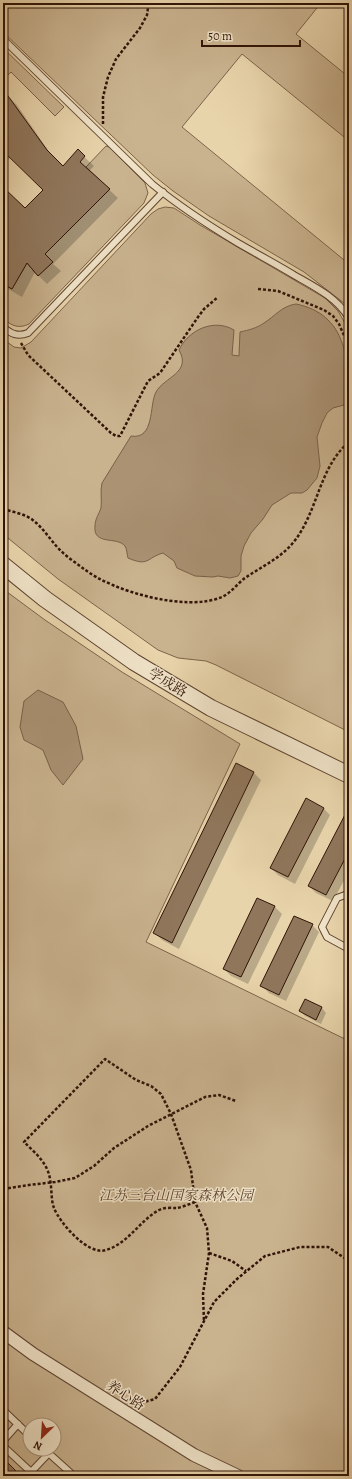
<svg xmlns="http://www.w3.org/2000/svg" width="352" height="1479" font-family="Alegreya,'Noto Serif SC',serif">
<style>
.green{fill:#c9b38f;stroke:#7d634b;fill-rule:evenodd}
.water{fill:#aa9273;stroke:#7a5f48}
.shadow{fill:#0003}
.building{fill:#90775c;stroke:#311307}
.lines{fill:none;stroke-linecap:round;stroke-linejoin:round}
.service-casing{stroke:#5f4330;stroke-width:8}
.minor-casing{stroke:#5f4330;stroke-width:14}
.tertiary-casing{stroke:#5f4330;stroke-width:18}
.path{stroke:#311307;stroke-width:2.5;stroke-dasharray:3 2;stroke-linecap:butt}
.service{stroke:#f0e3c8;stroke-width:6}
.minor{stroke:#f0e3c8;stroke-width:12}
.tertiary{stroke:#f0e3c8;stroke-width:16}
.labels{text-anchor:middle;stroke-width:3;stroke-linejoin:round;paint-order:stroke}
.street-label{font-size:14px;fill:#311307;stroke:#f0e3c8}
.park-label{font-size:14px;font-style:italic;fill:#5f4330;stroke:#f0e3c8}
</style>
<rect width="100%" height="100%" fill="#e8d4ab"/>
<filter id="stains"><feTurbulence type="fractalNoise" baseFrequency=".005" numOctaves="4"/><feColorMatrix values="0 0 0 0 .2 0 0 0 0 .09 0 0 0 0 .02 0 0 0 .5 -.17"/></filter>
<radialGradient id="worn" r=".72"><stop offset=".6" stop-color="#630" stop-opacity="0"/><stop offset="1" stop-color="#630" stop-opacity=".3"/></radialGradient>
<!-- green -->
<g class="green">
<path d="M3,3h318l-25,31 49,40 4,-6v73l-107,-87 -60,73 167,137v43l-45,-35 -95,-56 -36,-25 -20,-16 -150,-143z"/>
<path d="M3,48l61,59 -9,9 -44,-44 -8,8z"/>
<path d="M106,146l3,1 36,36 3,10 -4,10 -115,121c-10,5 -18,2 -26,-6v-34l9,5 15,-26 11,13 15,-14 -8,-8 64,-65 -23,-22z"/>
<path d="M165,207l9,1 26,17 125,73 13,13 11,19v402l-133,-67 -10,-4 -28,-3 -20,-8 -100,-71 -55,-45v-195l11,8 7,1 10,-6 120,-128 7,-5z"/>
<path d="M3,589l42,31 77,52 118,72 -94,198 203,99v435h-346zM30,1425h24v24h-24z"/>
</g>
<!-- water -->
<g class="water">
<path d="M296,304c50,10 53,55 53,97l-5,4 -11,3 -6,5 -5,10 -5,14 3,29 -3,12 -10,12 -5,3h-11l-19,12 -9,14 -12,14 -7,13 -3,10v15l-3,5 -8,2 -12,-2 -5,1 -18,-1 -18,-8 -3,-7 -11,-8c-17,5 -14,14 -35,5 -1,-3 -1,-9 -3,-12 -8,-10 -32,0 -30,-20 0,-7 4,-12 6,-18 1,-9 -1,-17 1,-25l29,-47c24,4 18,-31 25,-44 8,-15 36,-19 23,-42 9,-20 35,-32 55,-20l-2,25 7,1 1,-24c9,-2 17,-4 24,-9 11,-7 18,-17 32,-19z"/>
<path d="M38,690l25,12 13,24 7,33 -20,26 -12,-15 -8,-20 -19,-10 -4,-13 4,-26z"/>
</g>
<!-- shadow -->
<g class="shadow">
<path d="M8,96l9,9 37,54 9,8 15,-16 16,15 -5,5 29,27 -65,66 8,7 -14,13 -12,-12 -13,25 -19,-11v-97l22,21 20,-20 -34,-33 -8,8v-64z"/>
<path d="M236,765l18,8 7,7 -82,169 -17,-9 -7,-7z"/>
<path d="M323,808l7,7 -35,69 -17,-9 -7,-7z"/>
<path d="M349,820v51l-16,30 -17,-8 -7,-7z"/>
<path d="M258,899l17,8 7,7 -34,70 -17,-8 -7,-7z"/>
<path d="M312,925l7,7 -33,69 -17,-8 -7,-7z"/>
<path d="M306,1000l16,8 4,5 -5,11 -16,-8 -5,-5z"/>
<path d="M3,1460l17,16h-17z"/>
</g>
<!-- building -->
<g class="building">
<path d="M3,89l44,61 16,16 15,-17 7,7 -5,6 30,27 -65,65 8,8 -15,14 -11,-13 -15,26 -9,-5v-97l22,21 18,-18 -40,-39z"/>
<path d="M236,763l18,9 -82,171 -19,-10z"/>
<path d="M306,798l18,10 -36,69 -18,-9z"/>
<path d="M349,807v44l-23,44 -18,-9z"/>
<path d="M257,898l18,8 -34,71 -18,-8z"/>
<path d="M294,916l19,8 -34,71 -19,-9z"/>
<path d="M305,999l17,8 -6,13 -17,-9z"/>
<path d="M3,1458l13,13 -5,5h-8z"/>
</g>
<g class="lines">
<!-- service casing -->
<g class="service-casing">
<g id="service">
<path d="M3,39l149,145c27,22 56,41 86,59 19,11 38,21 56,32 21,12 42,22 55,43"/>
<path d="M3,327c8,7 15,10 25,6l135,-141"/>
<path d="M349,895h-4l-8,3 -15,29 5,10 22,12"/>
<path d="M3,1410l27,26"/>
<path d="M3,1441l15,-17"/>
<path d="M3,1446l28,26 18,-19"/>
<path d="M44,1449l30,27"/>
</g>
</g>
<!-- minor casing -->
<g class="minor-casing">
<path id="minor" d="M3,1332l30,22 161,101 44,21"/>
</g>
<!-- tertiary casing -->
<g class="tertiary-casing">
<path id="tertiary" d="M3,565l42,34 89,63 77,46 138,67"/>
</g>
<!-- path -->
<g class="path">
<path d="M3,4l1,-1"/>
<path d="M103,124v-27l5,-20 8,-18 24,-31 7,-13 1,-7 -2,-5"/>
<path d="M258,289l20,2 46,19 9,6 6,8 10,23"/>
<path d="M21,343l7,12 83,78 5,3h4l28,-55 12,-8 38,-56 6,-8 14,-12"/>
<path d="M3,509c10,3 23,5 31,12 10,8 17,20 26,29 7,7 16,13 24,19 30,23 102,43 138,28 9,-4 16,-14 23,-19 16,-11 34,-19 47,-34 26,-30 26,-76 57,-102"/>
<path d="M3,1189l26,-4 26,-3 20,-4 19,-12 20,-18 34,-22 57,-29 14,-2 17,6"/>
<path d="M195,1202c-6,2 -12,5 -18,6 -5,0 -12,-1 -18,2 -20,11 -30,33 -53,40 -18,6 -46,-27 -52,-42 -4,-10 -1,-26 -7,-39 -5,-11 -15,-19 -23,-27l81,-83 31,21 15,6 10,8 10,20 20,56 4,32 12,26 2,25 -6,41 1,28"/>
<path d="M209,1253l23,8 14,10"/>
<path d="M136,1404l19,-5 25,-32 34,-65 23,-23 28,-23 35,-9h28l21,14"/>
</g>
<!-- service -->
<use href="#service" class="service"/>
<!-- minor -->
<use href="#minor" class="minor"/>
<!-- tertiary -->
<use href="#tertiary" class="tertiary"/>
</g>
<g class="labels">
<!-- street labels -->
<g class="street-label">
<text transform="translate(168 682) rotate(31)" y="5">学成路</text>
<text transform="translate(126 1395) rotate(32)" y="5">养心路</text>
</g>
<!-- park labels -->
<g class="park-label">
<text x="176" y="1200">江苏三台山国家森林公园</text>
</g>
</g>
<!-- margin -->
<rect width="352" height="1479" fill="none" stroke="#e8d4ab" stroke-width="16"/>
<rect x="4" y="4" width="344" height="1471" fill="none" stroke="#311307" stroke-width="2"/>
<rect x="8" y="8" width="336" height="1463" fill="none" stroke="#311307"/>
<!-- north arrow -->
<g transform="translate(42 1437) rotate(205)"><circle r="19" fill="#f0e3c8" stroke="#a4907b"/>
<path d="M0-3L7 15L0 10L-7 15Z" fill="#8f2418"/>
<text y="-6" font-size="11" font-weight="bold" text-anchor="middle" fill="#311307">N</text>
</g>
<!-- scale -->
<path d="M202 40v6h98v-6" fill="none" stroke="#311307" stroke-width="2"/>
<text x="208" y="40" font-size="12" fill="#311307" stroke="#f0e3c8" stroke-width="3" paint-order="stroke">50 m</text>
<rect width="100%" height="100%" filter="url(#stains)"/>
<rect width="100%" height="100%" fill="url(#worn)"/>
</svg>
